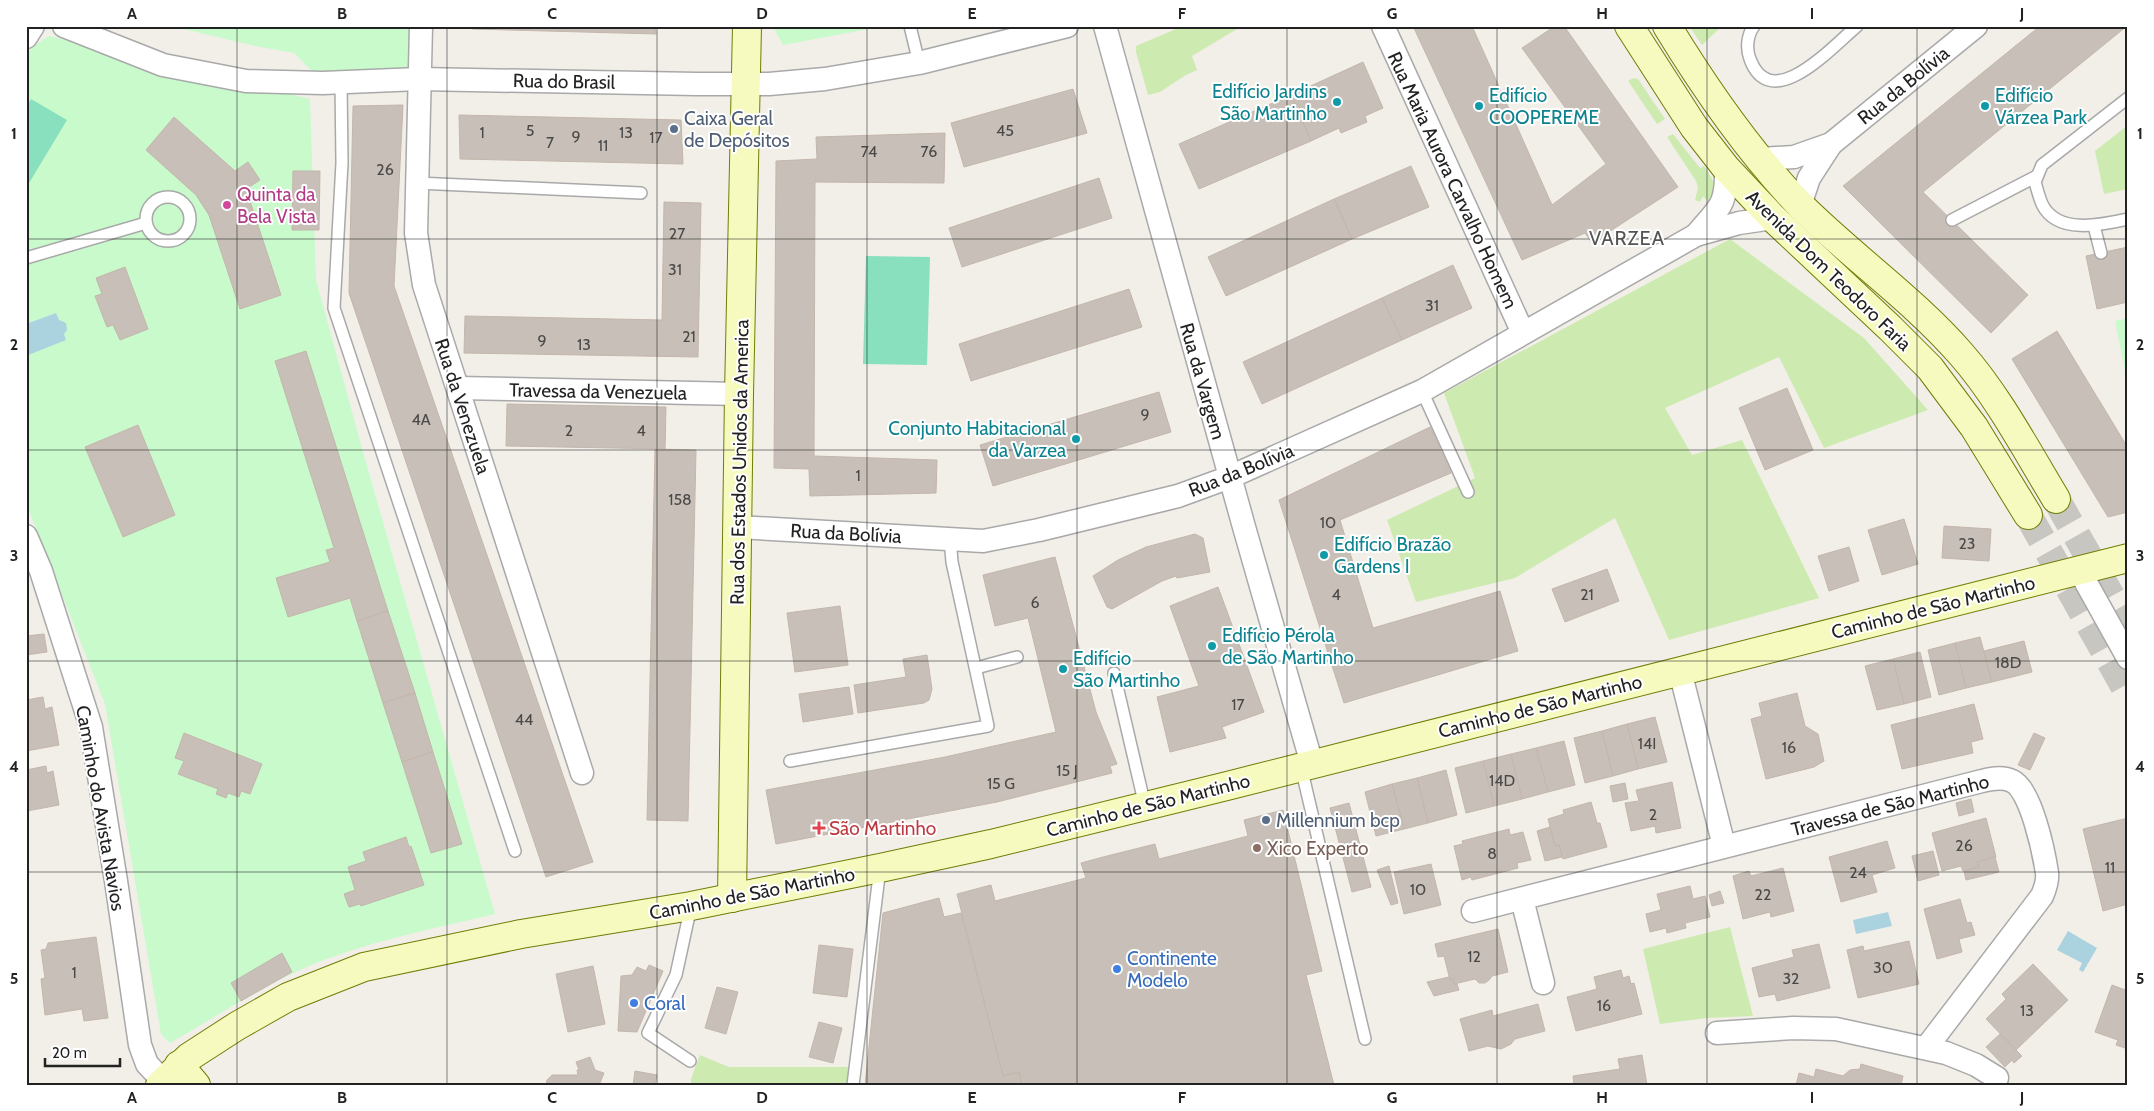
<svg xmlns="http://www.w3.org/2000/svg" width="2154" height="1111" font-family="Cabin,sans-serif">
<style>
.grass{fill:#cdebb0}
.park{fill:#c8facc}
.pitch{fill:#88e0be}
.water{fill:#aad3df}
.building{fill:#c7bfb8;stroke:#c4b6ab}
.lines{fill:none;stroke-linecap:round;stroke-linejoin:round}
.secondary-tunnel{stroke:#c8c6c1;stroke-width:28;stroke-dasharray:28 14;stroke-linecap:butt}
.lane-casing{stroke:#a9a9a9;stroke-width:14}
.street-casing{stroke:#a9a9a9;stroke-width:25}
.secondary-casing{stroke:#707d05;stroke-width:30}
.lane{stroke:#fff;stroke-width:11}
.street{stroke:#fff;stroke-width:22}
.secondary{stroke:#f7fabf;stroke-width:28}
.grid{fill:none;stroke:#222;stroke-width:1;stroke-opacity:0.55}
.culture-dot{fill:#0f9aa8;stroke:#fff;stroke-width:2}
.service-dot{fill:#5c6f8a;stroke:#fff;stroke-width:2}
.hotel-dot{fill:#d1479c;stroke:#fff;stroke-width:2}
.health-dot{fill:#e0444e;stroke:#fff;stroke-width:2}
.education-dot{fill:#8d6e63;stroke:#fff;stroke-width:2}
.shop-dot{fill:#3f7fe0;stroke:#fff;stroke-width:2}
.labels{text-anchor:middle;stroke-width:4;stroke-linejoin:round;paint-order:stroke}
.number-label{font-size:16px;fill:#4b4948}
.street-label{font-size:19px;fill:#222;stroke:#fff}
.culture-label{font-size:19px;fill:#0d838f;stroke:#fff;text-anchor:start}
.service-label{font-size:19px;fill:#4e5e75;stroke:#fff;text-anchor:start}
.hotel-label{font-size:19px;fill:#b23c85;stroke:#fff;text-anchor:start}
.health-label{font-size:19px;fill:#be3a42;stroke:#fff;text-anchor:start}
.education-label{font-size:19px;fill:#785e54;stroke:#fff;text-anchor:start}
.shop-label{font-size:19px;fill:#366cbe;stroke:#fff;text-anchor:start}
.neighbourhood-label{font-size:20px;letter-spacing:1px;fill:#555;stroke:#fff}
.neatline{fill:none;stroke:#222;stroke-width:2}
.grid-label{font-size:16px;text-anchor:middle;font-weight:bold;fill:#222}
</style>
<rect width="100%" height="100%" fill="#f2efe9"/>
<!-- grass -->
<g class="grass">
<path d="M1183,26h59l-50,30 5,14 -11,5 -26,17 -12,3 -12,-43v-6z"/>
<path d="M1689,26h33l-20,19z"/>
<path d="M1634,78l4,1 27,40 -8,5 -29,-43z"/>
<path d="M2128,125v64l-24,5 -9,-43z"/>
<path d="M1673,134l27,34 4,-2c12,17 12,21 9,41l-10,-11 -3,6 -5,-2 3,-12 -2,-7 -29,-44z"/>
<path d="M1730,239l134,99 64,72 -104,38 -45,-91 -114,51 27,47 50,-15 77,158 -150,42 -54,-122 -100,60 -99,24 -29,-82 88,-42 -31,-85z"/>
<path d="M1730,927l23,89 -46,2 -47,6 -17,-75z"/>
<path d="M700,1055l29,12h122l-2,18h-158v-6z"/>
</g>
<!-- park -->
<g class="park">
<path d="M171,26h78l14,2v-2h158l-2,53 -96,4 -29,-30 -39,-7z"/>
<path d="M773,26h112l-102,19z"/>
<path d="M49,36l261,63 6,181 47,172 132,462c-54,13 -110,24 -163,43 -57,20 -109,56 -162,86l-9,-9 -56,-330 -79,-201v-147l40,-16 -2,-6 1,-2 -9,-19 -30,11v-267l6,-10z"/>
<path d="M2128,318v68l-13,-65z"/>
</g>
<!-- pitch -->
<g class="pitch">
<path d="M31,99l36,21 -41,68v-81z"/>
<path d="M866,256l64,1 -3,108 -64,-1z"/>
</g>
<!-- water -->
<g class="water">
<path d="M56,313l3,7 7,3 1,7 -3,4 2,6 -40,16v-32z"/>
<path d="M1888,912l4,14 -36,8 -3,-14z"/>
<path d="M2068,931l29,17 -14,24 -4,-2 3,-7 -25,-13z"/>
</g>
<!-- building -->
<g class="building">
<path d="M472,26h183l1,8 -184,-5z"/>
<path d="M1413,26h59l80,179 54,-41 -84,-116 33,-22h9l114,161 -86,56 -7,-10 -63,27z"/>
<path d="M2040,26h87l-204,166 105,103 -37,38 -148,-147z"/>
<path d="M1363,62l20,46 -18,8 2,6 -26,11 -2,-5 -28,13 -20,-46z"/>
<path d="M1073,89l14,44 -123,34 -13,-44z"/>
<path d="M1291,95l20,46 -112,48 -20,-45z"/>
<path d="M403,105l-9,181 199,576 -47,15 -197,-584 4,-187z"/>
<path d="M459,115l222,5 2,44 -223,-5z"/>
<path d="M174,117l61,54 13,-9 12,18 -14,9 35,106 -41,14 -31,-94 -13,-20 -50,-45z"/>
<path d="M945,133l-1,50 -129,-1 -1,274 123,4 -1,33 -126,3 -1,-27 -35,-1 2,-307 41,-2 -1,-22z"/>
<path d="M1411,166l18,41 -77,32 -18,-40z"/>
<path d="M293,171h27l-1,59h-27z"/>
<path d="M1099,178l13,40 -150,49 -13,-39z"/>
<path d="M1334,199l18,40 -126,57 -18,-39z"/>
<path d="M664,202l37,1 -3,154 -234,-4 1,-37 197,4z"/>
<path d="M2128,247v55l-31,7 -11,-53z"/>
<path d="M1453,265l19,43 -70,32 -20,-42z"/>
<path d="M125,267l23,62 -28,11 -7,-15 -6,2 -12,-31 7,-2 -6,-16z"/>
<path d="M1129,289l13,38 -171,54 -12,-37z"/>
<path d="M1382,298l20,42 -140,64 -19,-42z"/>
<path d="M2057,331l71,117v64l-20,5 -96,-158z"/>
<path d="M306,351l82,260 -31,10 -7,-23 -62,19 -12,-39 54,-16 -4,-12 8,-2 -59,-187z"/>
<path d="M1787,388l26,62 -48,20 -26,-62z"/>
<path d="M1159,392l12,40 -178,54 -13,-41z"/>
<path d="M507,404l159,3 -1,42 -159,-3z"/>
<path d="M138,425l37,90 -52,22 -38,-90z"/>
<path d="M1430,427l21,46 -111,47 33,108 127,-37 18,60 -174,52 -65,-203z"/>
<path d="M655,449l41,1 -8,371 -41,-1z"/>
<path d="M1904,519l14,45 -36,11 -14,-45z"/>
<path d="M1944,526l47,3 -2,32 -47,-3z"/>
<path d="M1195,534l8,4 7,34 -33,6 -1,-2 -14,5 -50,28 -5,-2 -14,-31 25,-16 28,-13z"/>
<path d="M1849,547l10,34 -30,10 -11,-35z"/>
<path d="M1055,557l41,155 21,52 -7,2 2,7 -115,29 -221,42 -10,-54 179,-33 111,-25 -28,-114 -33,8 -12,-51z"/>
<path d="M1607,569l12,32 -54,21 -13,-33z"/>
<path d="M1218,587l46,125 -42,15 4,11 -56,14 -13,-55 42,-11 -29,-80z"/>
<path d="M840,606l8,59 -53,7 -8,-59z"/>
<path d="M388,611l27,82 -32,10 -26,-82z"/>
<path d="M44,634l3,18 -21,3v-19z"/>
<path d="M1980,637l12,45 -26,6 -11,-45z"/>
<path d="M2024,641l8,31 -40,10 -8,-31z"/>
<path d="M1955,643l11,45 -27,7 -11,-45z"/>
<path d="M1920,652l11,45 -27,7 -11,-45z"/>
<path d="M927,655l5,34 -3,11 -5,3 -66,10 -4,-28 52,-8 -3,-18z"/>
<path d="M1893,659l11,45 -27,6 -12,-44z"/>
<path d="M849,687l4,27 -50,8 -4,-28z"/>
<path d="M415,693l18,59 -31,10 -19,-59z"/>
<path d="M1797,693l8,33 13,8 6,27 -10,6 -48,12 -15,-60 11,-3 -3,-13z"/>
<path d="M43,697l2,12 7,-2 7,38 -33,6v-51z"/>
<path d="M1974,704l9,35 -12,3 2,11 -71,16 -11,-44z"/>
<path d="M1655,717l12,45 -29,7 -11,-45z"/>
<path d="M1627,724l11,45 -25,7 -11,-45z"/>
<path d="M1602,731l11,45 -28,7 -11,-45z"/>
<path d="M184,733l78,31 -12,30 -9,-3 -2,6 -11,-4 -2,5 -10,-4 2,-5 -40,-15 6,-13 -9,-3z"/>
<path d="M2034,733l11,5 -15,32 -12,-5z"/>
<path d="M1564,741l11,44 -27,7 -12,-44z"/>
<path d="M1536,748l12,44 -26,7 -11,-45z"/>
<path d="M433,752l29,92 -31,9 -29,-91z"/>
<path d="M1511,754l11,45 -28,7 -11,-45z"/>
<path d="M1483,761l11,45 -28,7 -11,-45z"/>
<path d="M46,766l1,7 6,-2 6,34 -32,6 -1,-41z"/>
<path d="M1446,770l11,45 -29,8 -11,-45z"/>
<path d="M1417,778l11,45 -24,6 -12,-45z"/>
<path d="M1672,782l9,46 -25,5 -1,-7 -24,5 -6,-28 14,-2 -3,-11z"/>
<path d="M1625,783l3,16 -15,3 -3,-16z"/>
<path d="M1392,784l12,45 -28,7 -11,-44z"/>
<path d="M1971,799l3,13 -15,4 -3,-13z"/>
<path d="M1591,802l6,21h3l7,24 -44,12 -4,-14 -4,1 -7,-27 16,-5 -1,-4z"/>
<path d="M1349,803l22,84 -19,5 -22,-84z"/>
<path d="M1283,810l39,161 -16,4 28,110h-312l-3,-13 -16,4 -46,-182 34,-9 4,16 91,-23 -5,-15 22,-6 52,-13 4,15 47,-12 42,-11 -4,-16z"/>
<path d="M1986,818l10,39 -19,5 2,5 -16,4 -2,-5 -19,5 -10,-38z"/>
<path d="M2128,818v86l-25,7 -20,-82z"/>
<path d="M1550,827l5,19 4,-1 3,12 -17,4 -8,-30z"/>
<path d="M1509,829l1,6 13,-3 8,28 -14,3 1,5 -46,12 -1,-3 -9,3 -8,-34 9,-2 -1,-3z"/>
<path d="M406,837l3,10 2,-1 13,39 -63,21 -1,-2 -11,3 -5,-13 11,-4 -7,-23 18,-6 -3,-9z"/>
<path d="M1887,841l8,27 -23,7 5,17 -36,10 -12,-45z"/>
<path d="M1933,851l6,24 -21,6 -6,-25z"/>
<path d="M1995,857l4,15 -33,8 -2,-9 15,-4 -2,-5z"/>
<path d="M1431,864l10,41 -37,9 -10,-42z"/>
<path d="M1389,866l9,37 -7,2 -14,-35z"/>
<path d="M1783,868l11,43 -23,6 -1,-5 -27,7 -10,-43 16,-5 2,5z"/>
<path d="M1690,886l3,13 12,-3 5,21 -25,6 1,5 -19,5 -1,-5 -16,4 -4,-18 15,-4 -4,-16z"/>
<path d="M1720,891l4,12 -12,3 -3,-11z"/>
<path d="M939,898l5,19 17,-4 42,163 16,-4 3,13h-157l18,-172z"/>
<path d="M1960,899l7,24 4,-1 4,13 -16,4 3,13 -25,7 -13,-50z"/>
<path d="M1498,929l10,43 -16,4 -3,4 -4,3h-6l-4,-4 -21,5 -1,-5 -3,1 -6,-24 -6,1 -3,-13z"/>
<path d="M96,937l12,81 -24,3 -2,-12 -37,6 -4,-36 4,-1 -4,-28 5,-1 2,-6z"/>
<path d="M1909,941l10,43 -61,14 -11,-48 16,-4 1,5z"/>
<path d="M1819,944l11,44 -53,13 -2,-7 -16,3 -7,-29 42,-11 -2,-7z"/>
<path d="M819,945l34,4 -6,48 -34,-4z"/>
<path d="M282,953l10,19 -51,29 -10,-18z"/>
<path d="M2033,964l35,36 -52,50 -30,-31 20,-20 -4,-5z"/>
<path d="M649,965l14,6 -26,61 -19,-1 3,-55 11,-1 5,-8 9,4z"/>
<path d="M593,966l12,58 -37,8 -12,-58z"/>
<path d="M1621,970l2,8 6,-2 2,8 3,-1 8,31 -66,17 -9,-34 30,-8 -3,-12z"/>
<path d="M1449,977l1,3 3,-1 1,5h3l2,6 -25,6 -7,-14z"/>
<path d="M2112,985l16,6v58l-12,-4 2,-5 -23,-8z"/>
<path d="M717,987l21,5 -12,42 -21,-6z"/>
<path d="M1538,1004l7,27 -30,8 -4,5 -10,5 -13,-3 -19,5 -9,-32 32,-9 1,6z"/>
<path d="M819,1022l23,6 -9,35 -24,-6z"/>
<path d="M2000,1034l22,22 -8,7 -2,-3 -7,7 -19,-20z"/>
<path d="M1642,1055l5,30h-73l-1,-9 47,-7 -2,-10z"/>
<path d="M590,1057l5,13 9,3 -4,10 -2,-1 -1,3h-51l1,-5 5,-5h26l-1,-5h2l-3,-8z"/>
<path d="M1861,1064l42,12 -2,9h-105l3,-12 15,4 2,-8 27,7 7,-6 10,-1z"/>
<path d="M635,1071l22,4 -2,10h-22z"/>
</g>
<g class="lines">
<!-- secondary-tunnel -->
<g class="secondary-tunnel">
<path d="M2056,499l72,127"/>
<path d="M2028,515l100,178"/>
</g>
<!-- lane casing -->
<g class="lane-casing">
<g id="lane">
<path d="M910,26l9,37"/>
<path d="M1754,26c-7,9 -8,23 -4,33 21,57 83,-13 107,-33"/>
<path d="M341,82l1,81 -8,145 181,543"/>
<path d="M2128,98l-86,67 -7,17c2,7 4,15 7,22 15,31 59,21 86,15"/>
<path d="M417,183l224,10"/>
<circle cx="168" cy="219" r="22"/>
<path d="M1952,220l85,-44"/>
<path d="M2094,226l7,27"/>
<path d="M26,258l120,-35"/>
<path d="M1422,391l46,101"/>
<path d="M976,668l41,-11"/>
<path d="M1114,673l31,133"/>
<path d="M790,761l198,-35 -36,-164 -2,-23"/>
<path d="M1301,767l64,272"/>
<path d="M690,1061l-42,-28 28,-58 15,-69"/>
<path d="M853,1085l27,-217"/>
</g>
</g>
<!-- street casing -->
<g class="street-casing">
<g id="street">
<path d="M64,26l99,39 83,16 77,2 96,-4 278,5h72l56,-5 94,-16 148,-37"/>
<path d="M421,26l-5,207 8,52 158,488"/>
<path d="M1105,26l139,501 68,237"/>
<path d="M1383,26l140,307"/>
<path d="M26,37l7,-11"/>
<path d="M1760,159l34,-2 37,-13"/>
<path d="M1800,205l9,-27 22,-34 145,-118"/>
<path d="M1696,235c23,-28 31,-28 30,-67"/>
<path d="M458,388l281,6"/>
<path d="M738,527l245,14 56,-11 139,-34 52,-19 192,-86 274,-156 43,-12 34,-5"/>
<path d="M26,536l15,35 50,156 25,154 24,164 7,19 16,17"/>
<path d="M2079,570l49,88"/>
<path d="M1680,671l44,175"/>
<path d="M1522,899l21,84"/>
<path d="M1473,911l505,-129c11,-3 24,-6 34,-1 19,8 32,72 35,92 1,8 -2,16 -5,23l-116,152"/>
<path d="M1717,1033l76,-5 43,1 110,24 30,12 21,13"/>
</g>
</g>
<!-- secondary casing -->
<g class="secondary-casing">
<g id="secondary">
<path d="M1629,26l65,101 32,41 47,50 117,110 40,40 44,59 54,88"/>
<path d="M1667,26c39,64 81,125 133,179 52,52 113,94 161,149 37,42 66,97 95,145"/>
<path d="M732,898l7,-504 8,-368"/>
<path d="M179,1065l17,20"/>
<path d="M160,1085l29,-28 48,-31 51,-29 76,-30 157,-33 170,-28 189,-38 111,-24 236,-58 901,-228"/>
</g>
</g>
<!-- lane -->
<use href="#lane" class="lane"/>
<!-- street -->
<use href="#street" class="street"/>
<!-- secondary -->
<use href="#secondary" class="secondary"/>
</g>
<!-- grid -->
<path class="grid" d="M237,26v1059M447,26v1059M657,26v1059M867,26v1059M1077,26v1059M1287,26v1059M1497,26v1059M1707,26v1059M1917,26v1059M26,239h2102M26,450h2102M26,661h2102M26,872h2102"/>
<!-- markers -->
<g class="culture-dot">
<circle cx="1337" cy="102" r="5"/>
<circle cx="1479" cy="106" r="5"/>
<circle cx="1985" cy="106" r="5"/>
<circle cx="1076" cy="439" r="5"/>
<circle cx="1324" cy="555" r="5"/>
<circle cx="1212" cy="646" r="5"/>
<circle cx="1063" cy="669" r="5"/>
</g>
<g class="service-dot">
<circle cx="674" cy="129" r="5"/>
<circle cx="1266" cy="820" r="5"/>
</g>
<circle class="hotel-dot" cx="227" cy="205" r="5"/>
<path class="health-dot" d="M816.5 820.5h5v5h5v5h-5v5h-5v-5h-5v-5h5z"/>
<circle class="education-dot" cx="1257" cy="848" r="5"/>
<g class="shop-dot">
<circle cx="1117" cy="969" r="5"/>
<circle cx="634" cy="1003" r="5"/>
</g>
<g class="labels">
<!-- number labels -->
<g class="number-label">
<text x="530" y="136">5</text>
<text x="1005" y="136">45</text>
<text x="482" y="138">1</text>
<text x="626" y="138">13</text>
<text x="576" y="142">9</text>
<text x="656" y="143">17</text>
<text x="550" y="148">7</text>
<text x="603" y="151">11</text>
<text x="869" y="157">74</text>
<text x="929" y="157">76</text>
<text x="385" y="175">26</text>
<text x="677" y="239">27</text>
<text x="675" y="275">31</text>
<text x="1432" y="311">31</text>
<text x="689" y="342">21</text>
<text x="542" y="346">9</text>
<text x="584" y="350">13</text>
<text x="1145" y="420">9</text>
<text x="421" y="425">4A</text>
<text x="569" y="436">2</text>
<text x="641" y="436">4</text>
<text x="858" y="481">1</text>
<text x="680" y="505">158</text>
<text x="1328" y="528">10</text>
<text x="1967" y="549">23</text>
<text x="1336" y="600">4</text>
<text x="1587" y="600">21</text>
<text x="1035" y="608">6</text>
<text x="2008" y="668">18D</text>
<text x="1238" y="710">17</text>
<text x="524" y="725">44</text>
<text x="1647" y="749">14I</text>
<text x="1789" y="753">16</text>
<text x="1067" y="776">15 J</text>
<text x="1502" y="786">14D</text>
<text x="1001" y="789">15 G</text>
<text x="1653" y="820">2</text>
<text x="1964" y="851">26</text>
<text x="1492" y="859">8</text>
<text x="2110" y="873">11</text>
<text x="1858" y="878">24</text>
<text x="1418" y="895">10</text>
<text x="1763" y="900">22</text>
<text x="1474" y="962">12</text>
<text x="1883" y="973">30</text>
<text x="74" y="978">1</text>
<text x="1791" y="984">32</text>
<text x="1604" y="1011">16</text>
<text x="2027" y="1016">13</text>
</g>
<!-- street labels -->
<g class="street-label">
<text transform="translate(564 81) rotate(1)" y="7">Rua do Brasil</text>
<text transform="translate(1903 85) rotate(-39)" y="7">Rua da Bolívia</text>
<text transform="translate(1453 180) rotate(65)" y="7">Rua Maria Aurora Carvalho Homem</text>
<text transform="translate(1829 270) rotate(44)" y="7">Avenida Dom Teodoro Faria</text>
<text transform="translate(1203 381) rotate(74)" y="7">Rua da Vargem</text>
<text transform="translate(598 391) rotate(1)" y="7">Travessa da Venezuela</text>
<text transform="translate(463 406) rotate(72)" y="7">Rua da Venezuela</text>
<text transform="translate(739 462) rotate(-89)" y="7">Rua dos Estados Unidos da America</text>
<text transform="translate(1241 470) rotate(-22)" y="7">Rua da Bolívia</text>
<text transform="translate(846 533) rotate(3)" y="7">Rua da Bolívia</text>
<text transform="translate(1933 607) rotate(-14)" y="7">Caminho de São Martinho</text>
<text transform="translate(1540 706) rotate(-14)" y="7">Caminho de São Martinho</text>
<text transform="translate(1148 805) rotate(-14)" y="7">Caminho de São Martinho</text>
<text transform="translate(1890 805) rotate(-14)" y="7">Travessa de São Martinho</text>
<text transform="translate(101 808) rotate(80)" y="7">Caminho do Avista Navios</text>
<text transform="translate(752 893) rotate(-11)" y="7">Caminho de São Martinho</text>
</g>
<!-- culture labels -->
<g class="culture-label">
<text x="1327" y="98" text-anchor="end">Edifício Jardins<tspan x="1327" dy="22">São Martinho</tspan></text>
<text x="1489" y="102">Edifício<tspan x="1489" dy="22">COOPEREME</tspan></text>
<text x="1995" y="102">Edifício<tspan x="1995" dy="22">Várzea Park</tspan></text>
<text x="1066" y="435" text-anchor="end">Conjunto Habitacional<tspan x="1066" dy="22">da Varzea</tspan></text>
<text x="1334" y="551">Edifício Brazão<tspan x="1334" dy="22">Gardens I</tspan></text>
<text x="1222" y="642">Edifício Pérola<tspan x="1222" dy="22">de São Martinho</tspan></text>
<text x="1073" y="665">Edifício<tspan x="1073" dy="22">São Martinho</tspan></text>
</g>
<!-- service labels -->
<g class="service-label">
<text x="684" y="125">Caixa Geral<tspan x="684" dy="22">de Depósitos</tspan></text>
<text x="1276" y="827">Millennium bcp</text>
</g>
<!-- hotel labels -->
<g class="hotel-label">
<text x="237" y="201">Quinta da<tspan x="237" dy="22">Bela Vista</tspan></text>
</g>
<!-- health labels -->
<g class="health-label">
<text x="829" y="835">São Martinho</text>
</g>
<!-- education labels -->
<g class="education-label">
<text x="1267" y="855">Xico Experto</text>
</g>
<!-- shop labels -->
<g class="shop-label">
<text x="1127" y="965">Continente<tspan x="1127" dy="22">Modelo</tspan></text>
<text x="644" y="1010">Coral</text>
</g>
<!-- neighbourhood labels -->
<g class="neighbourhood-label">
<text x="1627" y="245">VARZEA</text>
</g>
</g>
<!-- border -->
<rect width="2154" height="1111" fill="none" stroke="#ffffff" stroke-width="55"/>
<!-- scale -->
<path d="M45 1058v8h75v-8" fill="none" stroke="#222222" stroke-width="2.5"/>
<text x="52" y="1058" font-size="15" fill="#222222" stroke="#ffffff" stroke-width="4" paint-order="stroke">20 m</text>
<rect x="28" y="28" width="2098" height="1056" class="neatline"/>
<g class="grid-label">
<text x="132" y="19">A</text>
<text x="342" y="19">B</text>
<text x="552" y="19">C</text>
<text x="762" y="19">D</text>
<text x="972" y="19">E</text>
<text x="1182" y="19">F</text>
<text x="1392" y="19">G</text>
<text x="1602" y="19">H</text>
<text x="1812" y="19">I</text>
<text x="2022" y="19">J</text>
<text x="14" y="139">1</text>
<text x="2140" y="139">1</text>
<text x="14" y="350">2</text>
<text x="2140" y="350">2</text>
<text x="14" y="561">3</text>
<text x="2140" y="561">3</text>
<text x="14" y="772">4</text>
<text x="2140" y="772">4</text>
<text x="14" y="984">5</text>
<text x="2140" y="984">5</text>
<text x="132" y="1103">A</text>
<text x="342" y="1103">B</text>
<text x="552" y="1103">C</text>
<text x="762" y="1103">D</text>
<text x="972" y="1103">E</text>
<text x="1182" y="1103">F</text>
<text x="1392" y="1103">G</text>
<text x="1602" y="1103">H</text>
<text x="1812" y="1103">I</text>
<text x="2022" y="1103">J</text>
</g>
</svg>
